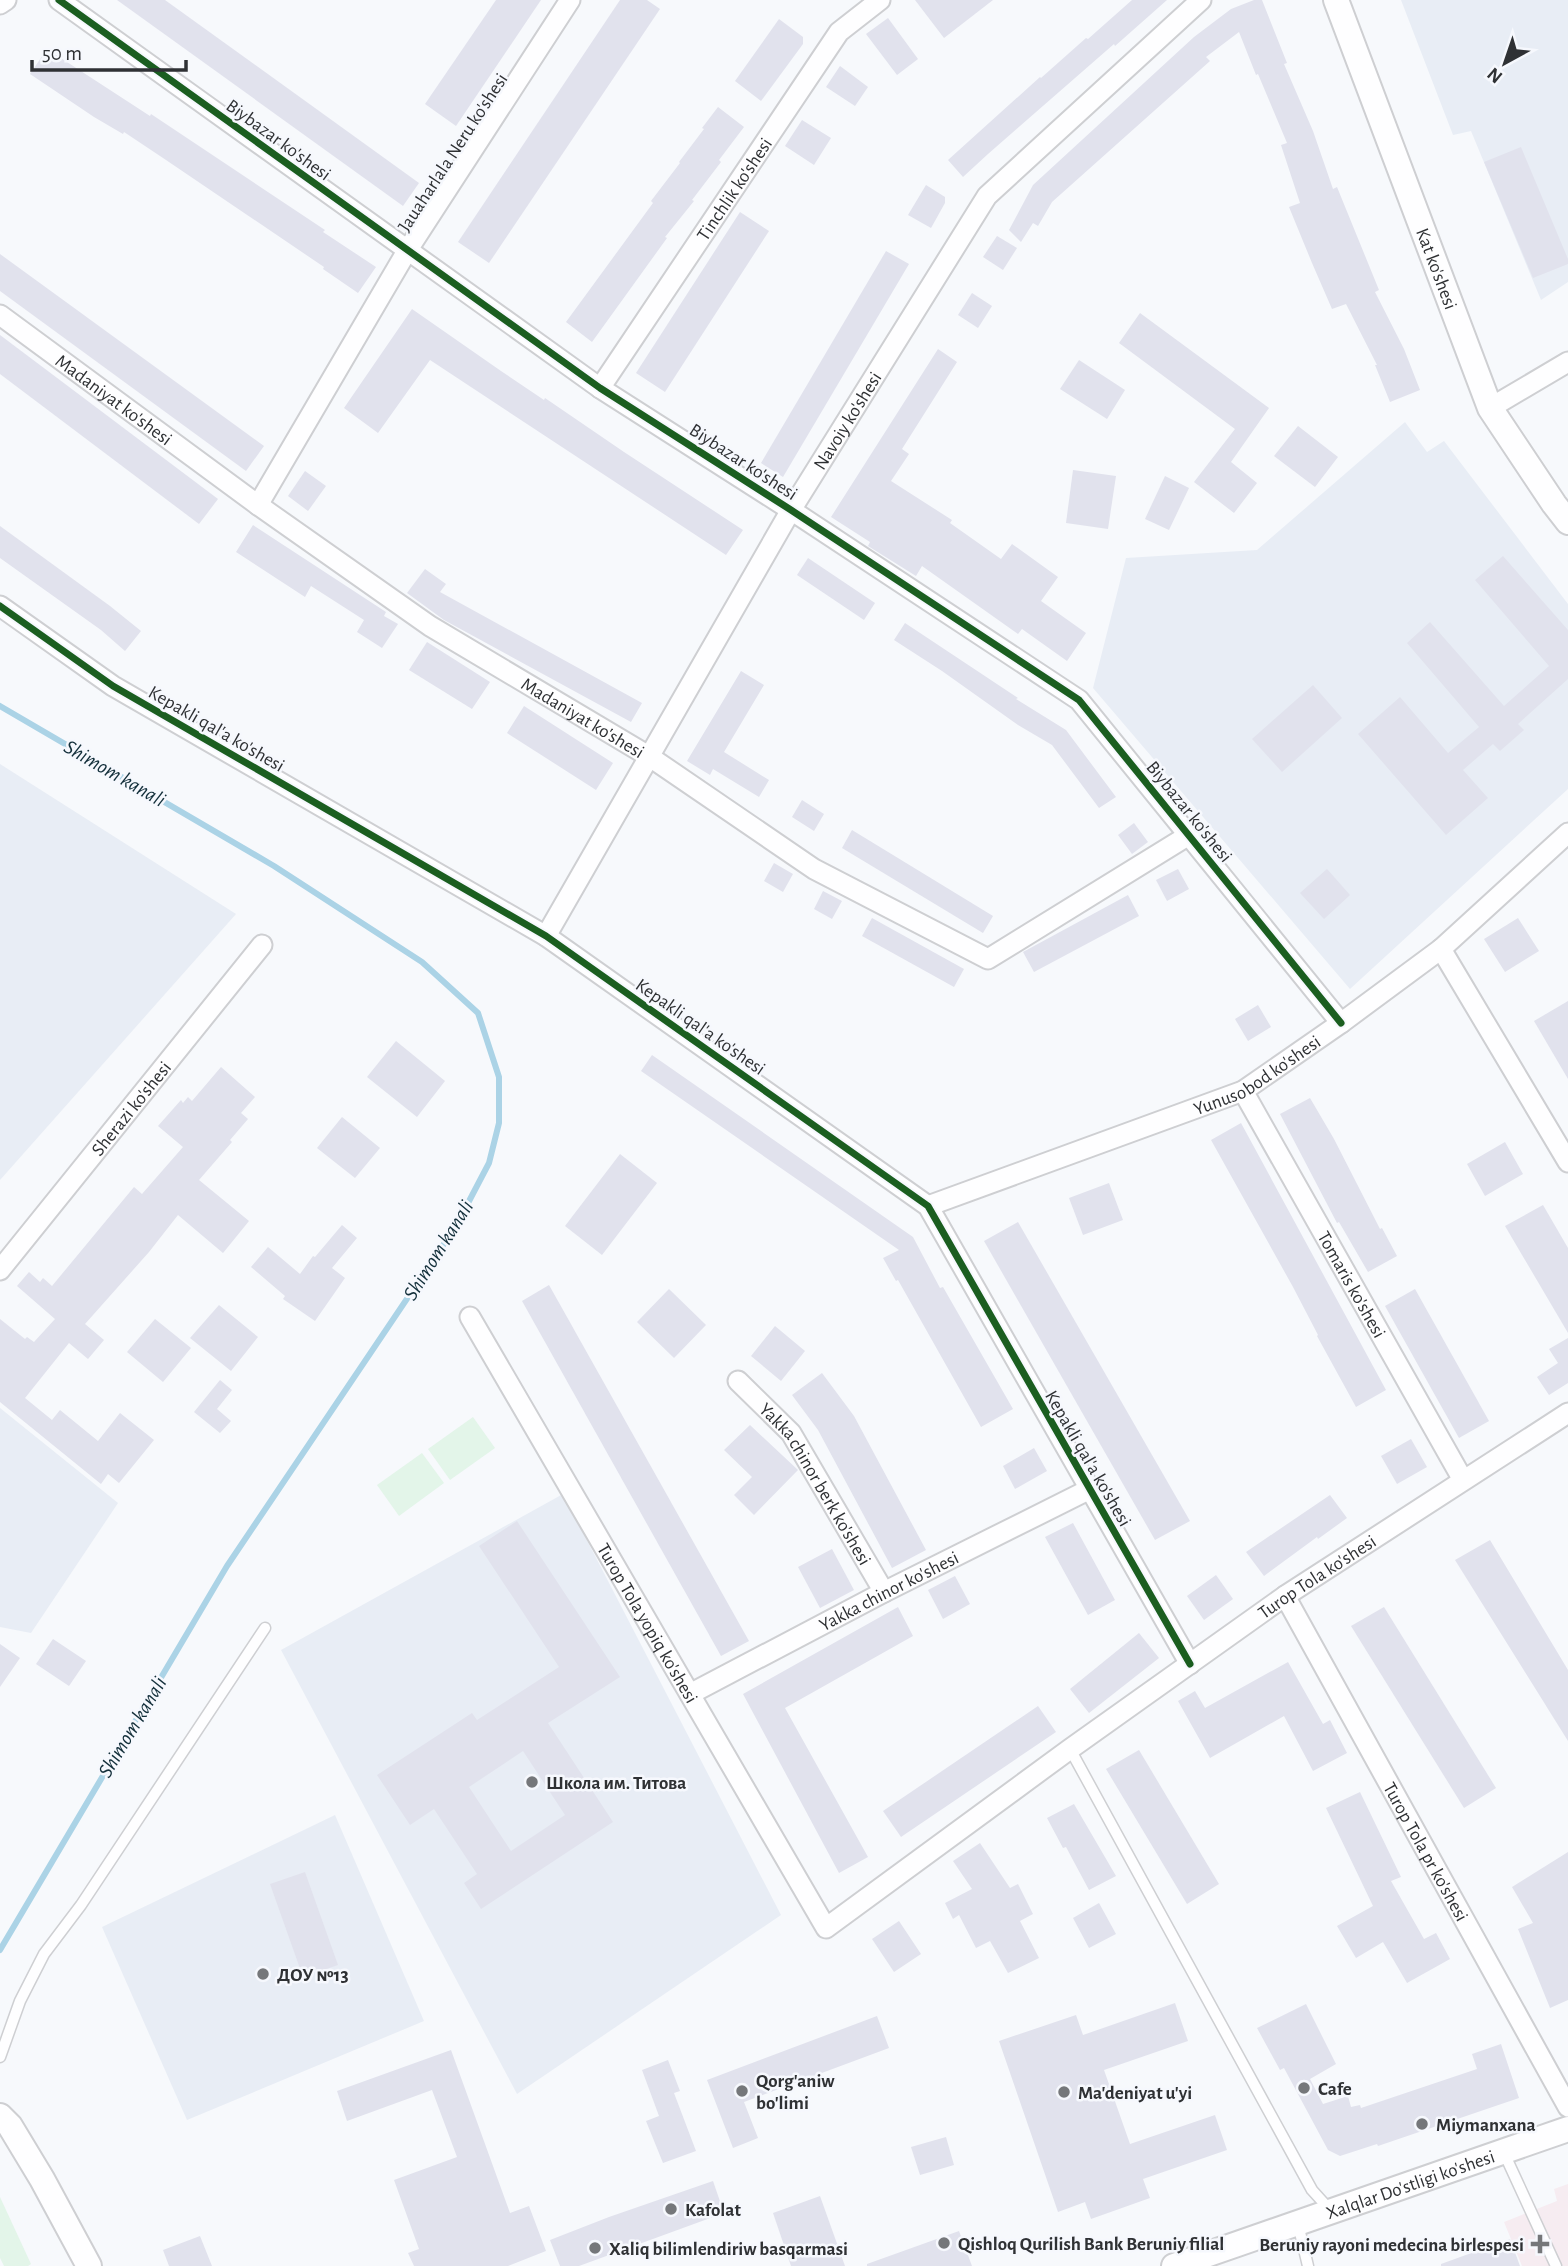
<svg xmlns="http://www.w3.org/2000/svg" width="1568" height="2266" font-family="'Alegreya Sans',sans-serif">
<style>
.built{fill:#e8edf5}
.medical{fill:#f6ecf1}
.green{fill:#e3f5e9}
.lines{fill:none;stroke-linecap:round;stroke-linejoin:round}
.stream{stroke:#abd3e6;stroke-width:6}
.building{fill:#e1e2ed;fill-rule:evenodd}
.service-casing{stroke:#cecfd2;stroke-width:13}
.minor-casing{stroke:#cecfd2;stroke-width:23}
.tertiary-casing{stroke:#cecfd2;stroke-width:28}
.service{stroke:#fefeff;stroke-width:10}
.minor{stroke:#fefeff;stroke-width:19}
.tertiary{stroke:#fefeff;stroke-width:24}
.cycleway-casing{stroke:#f6f8fd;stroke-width:11}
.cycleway{stroke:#1b5e20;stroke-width:7}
.poi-dot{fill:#75777a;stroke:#f6f8fd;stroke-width:2.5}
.labels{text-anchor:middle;stroke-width:5;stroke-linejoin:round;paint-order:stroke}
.street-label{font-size:19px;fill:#2f3134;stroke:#f6f8fd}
.poi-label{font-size:19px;font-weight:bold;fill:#2f3134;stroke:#f6f8fd;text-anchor:start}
.water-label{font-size:21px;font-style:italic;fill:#132f3a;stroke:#f6f8fd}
</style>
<rect width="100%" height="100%" fill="#f7f9fc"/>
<!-- built -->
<g class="built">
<path d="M1401,0h167v282l-27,18 -70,-169 -18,4z"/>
<path d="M1405,422l22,30 17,-11 124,163v185l-218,200 -257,-301 33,-130 131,-8z"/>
<path d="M0,764l236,150 -236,266z"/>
<path d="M0,1408l118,95 -87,130 -31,-6z"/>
<path d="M563,1494l218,421 -264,179 -236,-444z"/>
<path d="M335,1815l89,206 -237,99 -85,-193z"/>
</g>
<!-- medical -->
<path class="medical" d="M1568,2184v82h-46l-18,-44 53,-21 -3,-12z"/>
<!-- green -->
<g class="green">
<path d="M473,1417l22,31 -45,32 -22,-31z"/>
<path d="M422,1453l22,30 -45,33 -22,-31z"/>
<path d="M0,2197l31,67 -3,2h-24l-4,-8z"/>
</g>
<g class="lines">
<!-- stream -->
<path class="stream" d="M0,706l274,160 148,96 56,51 21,64v46l-10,40 -33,63 -229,340 -227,384"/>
</g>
<!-- building -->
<g class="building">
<path d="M117,0h48l254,183 -16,23z"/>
<path d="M496,0h45l-85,126 -31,-22z"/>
<path d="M620,0h27l13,9 -171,254 -31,-21z"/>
<path d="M915,0h78l-49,38z"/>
<path d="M1132,0h35l-52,46 -1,-2 -126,110 -25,23 -15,-17 92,-83 1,1 45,-40 2,1z"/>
<path d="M1254,0h8l25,63 -3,1 29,67 20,58 4,-2 42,103 -4,2 29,57 16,41 -30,12 -15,-37h2l-31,-61 -14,5 -20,-46 -23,-56 11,-4 -19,-58 6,-2 -29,-69 -2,1 -17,-43 -33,25 4,4 -158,141 -14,24 -5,-3 -12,19 -12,-12 24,-45 161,-148 37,-28z"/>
<path d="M888,18l30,41 -21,16 -31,-41z"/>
<path d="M779,19l24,18v7l-42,57 -26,-20z"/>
<path d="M47,49l103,67 1,-2 174,116 -2,2 53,35 -18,26 -35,-24 1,-2 -158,-107 -42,-28 -1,2 -29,-17 -64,-43z"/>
<path d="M840,66l28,21 -13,19 -29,-19z"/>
<path d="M718,107l26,20 -25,33 2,2 -29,38 2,1 -29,36 2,1 -75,104 -26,-20 87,-119 -2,-2 29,-38 -1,-1 25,-33 -2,-1z"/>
<path d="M802,120l29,18 -17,27 -29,-19z"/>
<path d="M1521,147l47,112v5l-35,14 -49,-116z"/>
<path d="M926,185l19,12v6l-14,25 -23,-13z"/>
<path d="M740,212l29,19 -104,161 -29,-19z"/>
<path d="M997,236l20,12 -14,22 -20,-13z"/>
<path d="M886,251l23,13 -126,213 -22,-14z"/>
<path d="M0,254l264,192 -18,25 -246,-180z"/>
<path d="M972,293l20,13 -14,22 -20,-13z"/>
<path d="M412,309l89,62 43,29 1,-2 79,54 119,78 -17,25 -296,-195 -52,73 -34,-25z"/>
<path d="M1140,313l129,95 -38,54 26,21 -23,30 -40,-31 41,-53 -116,-86z"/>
<path d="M0,335l218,164 -19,25 -199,-150z"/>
<path d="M938,349l19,13 -55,87 7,5 -18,27 61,39 -2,3 51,36 11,-15 46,33 -17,24 45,32 -19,28 -45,-32 -4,5 -96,-68 -6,10 -48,-30 2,-4 -39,-25z"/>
<path d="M1079,360l46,30 -18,29 -47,-30z"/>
<path d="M1298,426l40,31 -23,30 -41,-31z"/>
<path d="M1073,470l43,6 -8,53 -42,-6z"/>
<path d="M305,471l21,15 -18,25 -20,-15z"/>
<path d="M1165,476l24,12 -20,42 -24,-11z"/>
<path d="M253,525l133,87 -2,4 14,8 -16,24 -25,-16 7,-12 -53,-34 -6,11 -69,-45z"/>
<path d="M0,526l110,80 31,25 -16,20 -24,-21 -101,-72z"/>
<path d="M1503,556l65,74v49l-50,45 6,6 -24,21 -7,-7 -30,26 25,28 -42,37 -88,-101 42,-37 48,56 31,-26 -72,-84 23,-21 74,84 45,-40 -74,-86z"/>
<path d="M808,558l67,45 -11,17 -67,-45z"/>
<path d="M425,569l21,15 -6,8 202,111 -11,19 -187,-102 -37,-27z"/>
<path d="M905,623l113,75 -2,1 50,31 50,67 -17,11 -47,-63 -34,-20 -76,-54 -48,-31z"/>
<path d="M427,642l63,40 -18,27 -63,-39z"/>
<path d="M741,671l23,14 -40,67 45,28 -10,17 -46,-28 -3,6 -23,-14z"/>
<path d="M1313,685l29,33 -60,54 -30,-33z"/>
<path d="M524,706l89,57 -17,27 -89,-57z"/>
<path d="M802,800l22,14 -10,17 -22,-14z"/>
<path d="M1134,823l14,19 -16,12 -14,-19z"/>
<path d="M852,830l141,86 -10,17 -141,-85z"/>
<path d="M774,863l19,11 -10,18 -19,-11z"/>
<path d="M1178,869l11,20 -22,12 -11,-21z"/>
<path d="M1327,869l23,26 -26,24 -24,-26z"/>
<path d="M823,891l19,10 -10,18 -18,-10z"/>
<path d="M1128,895l11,21 -105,56 -11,-20z"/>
<path d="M872,918l92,51 -10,18 -92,-51z"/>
<path d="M1518,918l21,33 -34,21 -21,-33z"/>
<path d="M1568,1001v78l-34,-58z"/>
<path d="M1258,1005l13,22 -23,14 -13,-22z"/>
<path d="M396,1041l49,40 -28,36 -50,-40z"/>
<path d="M652,1055l261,182 27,51 3,-1 70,122 -32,18 -83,-147 -2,1 -13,-23 16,-8 -258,-179z"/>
<path d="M221,1067l34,30 -14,16 7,6 -18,21 2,2 -33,38 50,41 -26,32 -45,-38 -29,37 -64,72 19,16 -16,19 -19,-16 -44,55 27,22 8,-10 38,31 22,-28 34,27 -35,43 -11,-9 -7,10 -101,-82v-83l25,20 2,-2 7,5 21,-23 -38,-33 12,-14 11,10 3,-4 9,8 82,-99 8,7 41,-47 -25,-21 23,-26 2,3 5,-6 4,4z"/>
<path d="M1310,1098l24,41 46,90 2,-1 15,28 -29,16 -29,-50 -2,1 -57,-109z"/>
<path d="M342,1117l38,31 -25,30 -38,-30z"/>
<path d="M1241,1123l145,267 -30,17 -39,-71 1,-1 -25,-48 -82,-147z"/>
<path d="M1505,1142l18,32 -38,22 -18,-32z"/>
<path d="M620,1154l37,29 -55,72 -37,-29z"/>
<path d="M1109,1183l14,37 -40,15 -14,-37z"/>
<path d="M1543,1205l25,43v85l-63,-107z"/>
<path d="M1018,1222l172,299 -35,19 -171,-299z"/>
<path d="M342,1225l15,13 -25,30 13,10 -30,43 -32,-22 2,-3 -34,-29 17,-20 32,27 13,-18 2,1z"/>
<path d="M549,1285l200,356 -28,15 -199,-355z"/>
<path d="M669,1289l37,36 -32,33 -37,-36z"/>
<path d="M1415,1289l74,132 -30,17 -74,-132z"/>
<path d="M219,1305l39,32 -27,34 -41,-33z"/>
<path d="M155,1319l36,29 -28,34 -36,-30z"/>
<path d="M775,1326l30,25 -24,30 -30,-25z"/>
<path d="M1568,1338v45l-19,12 -12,-18 21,-14 -9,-14z"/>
<path d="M822,1373l32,43 72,134 -34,18 -74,-138 -26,-35z"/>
<path d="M220,1380l12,10 -15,19 14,12 -11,12 -26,-21z"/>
<path d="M750,1425l48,45 -44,45 -20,-20 18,-18 -28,-27z"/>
<path d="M1411,1439l16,28 -30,17 -16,-28z"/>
<path d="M1034,1448l13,23 -32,18 -12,-23z"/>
<path d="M1330,1495l17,23 -29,21 -1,-2 -53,39 -18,-24z"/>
<path d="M517,1521l103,156 -72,46 65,99 -132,87 -17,-26 13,-9 -43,-65 -24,16 -33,-50 95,-62 5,7 82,-53 -80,-121zM523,1751l42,64 -54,36 -42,-64z"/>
<path d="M1073,1523l42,77 -27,15 -43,-78z"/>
<path d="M1490,1540l78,130v71l-113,-181z"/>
<path d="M832,1549l22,41 -34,18 -22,-41z"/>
<path d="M1216,1575l17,24 -29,21 -17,-24z"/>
<path d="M955,1576l15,28 -27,15 -15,-29z"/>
<path d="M898,1607l15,29 -128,72 83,149 -29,16 -96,-179z"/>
<path d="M1384,1607l112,181 -32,20 -113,-182z"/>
<path d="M1139,1633l20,25 -70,55 -19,-24z"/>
<path d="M53,1639l33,22 -17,25 -33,-22z"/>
<path d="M0,1644l20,14 -20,29z"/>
<path d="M1288,1662l35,62 7,-4 17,33 -34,18 -29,-55 -74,42 -32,-57 17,-10 10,17z"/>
<path d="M1038,1706l18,26 -155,105 -18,-26z"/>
<path d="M1139,1750l80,134 -32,20 -81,-135z"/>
<path d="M1360,1792l41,85 -10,4 33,58 12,-6 14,26 -43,24 -24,-41 -27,16 -19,-32 36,-20 -47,-98z"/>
<path d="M1074,1804l42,72 -27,14 -23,-43 -3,1 -16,-30z"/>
<path d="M980,1843l30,45 8,-4 15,30 -13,7 19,37 -31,15 -18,-32 -14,7 -17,-33 -6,4 -8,-16 27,-14 -19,-28z"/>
<path d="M1568,1852v148l-18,8 -32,-79 15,-6 -21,-36z"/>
<path d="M305,1872l33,93 -35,12 -33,-93z"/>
<path d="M1099,1903l17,31 -27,14 -16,-30z"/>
<path d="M899,1921l22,33 -27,18 -22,-33z"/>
<path d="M1175,2003l13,38 -84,29 26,74 85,-29 12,35 -84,29 7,19 -59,21 -6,-17 -27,10 -59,-171 77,-26 7,20z"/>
<path d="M1306,2004l30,60 -26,15 13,25 25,-8 3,11 9,-2 1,3 116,-39 -5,-15 29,-10 18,54 -141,48 -1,-2 -37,12 -12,-6 -44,-82 -4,2 -23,-42z"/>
<path d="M877,2016l12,32 -145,54 14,36 -25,10 -26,-68z"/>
<path d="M451,2050l59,163 19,-7 17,45 -38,15h-94l-6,-13 11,-4 -25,-69 63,-23 -25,-67 -85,31 -10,-30z"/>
<path d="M668,2060l12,31 -6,2 22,58 -33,12 -17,-42 13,-5 -17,-46z"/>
<path d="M946,2137l8,28 -34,10 -9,-28z"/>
<path d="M713,2181l11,32 -145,53h-19l-10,-26 59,-23z"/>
<path d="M820,2196l25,70h-54l-18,-53z"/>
<path d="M959,2231l13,35h-105v-2z"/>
<path d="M200,2236l12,30h-43l-6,-16z"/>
<path d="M1510,2239l10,27h-79v-2z"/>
</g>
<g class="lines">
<!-- service casing -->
<g class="service-casing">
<g id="service">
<path d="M1070,1749l242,441 19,21"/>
<path d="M0,2057l20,-56 24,-47 37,-49 184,-277"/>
<path d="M1504,2153l52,113"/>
<path d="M1298,2224l10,42"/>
</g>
</g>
<!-- minor casing -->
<g class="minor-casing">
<g id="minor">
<path d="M59,0l541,388 191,122 288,190 262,323"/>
<path d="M0,4l6,-4"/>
<path id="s1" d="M0,315l258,190 172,121 220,131 164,112 174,90 201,-124"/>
<path id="s2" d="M600,388l239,-356 41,-32"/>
<path d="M1490,408l78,-46"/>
<path d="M258,505l149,-254 163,-251"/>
<path d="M0,606l113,80 433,250 382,270 262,458"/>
<path id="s3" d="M546,936l245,-426 196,-314 214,-196"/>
<path d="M1441,949l127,213"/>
<path id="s4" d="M1243,1091l220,389"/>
<path id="s5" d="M928,1206l315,-115 98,-68 100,-74 127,-116"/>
<path id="s6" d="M0,1270l262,-325"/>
<path id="s7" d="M470,1317l356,611 244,-179 215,-153 283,-183"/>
<path id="s8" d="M738,1381l53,52 93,159"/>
<path id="s9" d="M1285,1596l283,511"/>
<path id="s10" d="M690,1694l194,-102 204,-102"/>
</g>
</g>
<!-- tertiary casing -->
<g class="tertiary-casing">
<g id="tertiary">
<path id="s11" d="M1336,0l154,408 64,96 14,18"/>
<path d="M0,2116l10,10 32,53 47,87"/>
<path id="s12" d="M1174,2266l394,-137"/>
</g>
</g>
<!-- service -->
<use href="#service" class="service"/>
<!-- minor -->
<use href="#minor" class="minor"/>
<!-- tertiary -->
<use href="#tertiary" class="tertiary"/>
<!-- cycleway casing -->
<g class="cycleway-casing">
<g id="cycleway">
<path d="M59,0l541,388 191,122 288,190 262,323"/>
<path d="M0,606l113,80 433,250 382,270 262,458"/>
</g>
</g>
<!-- cycleway -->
<use href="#cycleway" class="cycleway"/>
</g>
<!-- markers -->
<g class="poi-dot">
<circle cx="532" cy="1782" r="7"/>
<circle cx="263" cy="1974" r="7"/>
<circle cx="1304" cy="2088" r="7"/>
<circle cx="742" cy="2091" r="7"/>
<circle cx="1064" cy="2092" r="7"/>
<circle cx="1422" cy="2124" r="7"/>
<circle cx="671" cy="2209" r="7"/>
<circle cx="944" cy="2243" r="7"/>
<path d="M1536.5 2233.5h7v7h7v7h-7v7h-7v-7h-7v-7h7z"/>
<circle cx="595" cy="2248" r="7"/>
</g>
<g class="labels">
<!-- street labels -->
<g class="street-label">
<text transform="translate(279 139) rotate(36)" y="7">Biybazar ko'shesi</text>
<text transform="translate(452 152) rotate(-57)" y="7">Jauaharlala Neru ko'shesi</text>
<text dy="7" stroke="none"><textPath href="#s2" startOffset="240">Tinchlik ko'shesi</textPath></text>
<text dy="7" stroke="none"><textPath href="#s11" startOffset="287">Kat ko'shesi</textPath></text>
<text dy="7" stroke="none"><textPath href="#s1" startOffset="142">Madaniyat ko'shesi</textPath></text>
<text dy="7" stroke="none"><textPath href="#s3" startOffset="597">Navoiy ko'shesi</textPath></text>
<text transform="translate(744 461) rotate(33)" y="7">Biybazar ko'shesi</text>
<text dy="7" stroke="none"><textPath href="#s1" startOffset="709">Madaniyat ko'shesi</textPath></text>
<text transform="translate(217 728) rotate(30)" y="7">Kepakli qal'a ko'shesi</text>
<text transform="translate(1190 811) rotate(51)" y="7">Biybazar ko'shesi</text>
<text transform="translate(701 1026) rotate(35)" y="7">Kepakli qal'a ko'shesi</text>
<text dy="7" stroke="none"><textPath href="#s5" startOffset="355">Yunusobod ko'shesi</textPath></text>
<text dy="7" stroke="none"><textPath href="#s6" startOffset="208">Sherazi ko'shesi</textPath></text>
<text dy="7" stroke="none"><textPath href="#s4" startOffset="222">Tomaris ko'shesi</textPath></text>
<text transform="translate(1089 1458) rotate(60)" y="7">Kepakli qal'a ko'shesi</text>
<text dy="7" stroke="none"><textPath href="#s8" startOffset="130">Yakka chinor berk ko'shesi</textPath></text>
<text dy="7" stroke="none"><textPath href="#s7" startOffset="1311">Turop Tola ko'shesi</textPath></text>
<text dy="7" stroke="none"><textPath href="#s10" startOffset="224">Yakka chinor ko'shesi</textPath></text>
<text dy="7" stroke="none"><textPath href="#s7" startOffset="354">Turop Tola yopiq ko'shesi</textPath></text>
<text dy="7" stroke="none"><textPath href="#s9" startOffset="292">Turop Tola pr ko'shesi</textPath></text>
<text dy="7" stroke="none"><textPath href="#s12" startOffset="250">Xalqlar Do'stligi ko'shesi</textPath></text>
</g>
<!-- poi labels -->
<g class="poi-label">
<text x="546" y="1789">Школа им. Титова</text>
<text x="277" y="1981">ДОУ №13</text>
<text x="756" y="2087">Qorg'aniw<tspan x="756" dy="22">bo'limi</tspan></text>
<text x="1318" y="2095">Cafe</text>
<text x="1078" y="2099">Ma'deniyat u'yi</text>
<text x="1436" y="2131">Miymanxana</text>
<text x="685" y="2216">Kafolat</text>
<text x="958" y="2250">Qishloq Qurilish Bank Beruniy filial</text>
<text x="1524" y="2251" text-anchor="end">Beruniy rayoni medecina birlespesi</text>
<text x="609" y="2255">Xaliq bilimlendiriw basqarmasi</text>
</g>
<!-- water labels -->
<g class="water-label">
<text transform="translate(115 773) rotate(30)" y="7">Shimom kanali</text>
<text transform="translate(438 1250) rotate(-58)" y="7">Shimom kanali</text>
<text transform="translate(132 1727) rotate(-59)" y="7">Shimom kanali</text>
</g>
</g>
<!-- north arrow -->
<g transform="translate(1505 63) rotate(220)" stroke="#f6f8fd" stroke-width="5" paint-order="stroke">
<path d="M0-5L12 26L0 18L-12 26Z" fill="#2f3134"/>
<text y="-10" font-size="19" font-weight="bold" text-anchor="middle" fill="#2f3134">N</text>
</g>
<!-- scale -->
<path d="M32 60v10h154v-10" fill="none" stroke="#2f3134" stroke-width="3.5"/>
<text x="42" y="60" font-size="21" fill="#2f3134" stroke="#f6f8fd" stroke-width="5" paint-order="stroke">50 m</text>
</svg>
